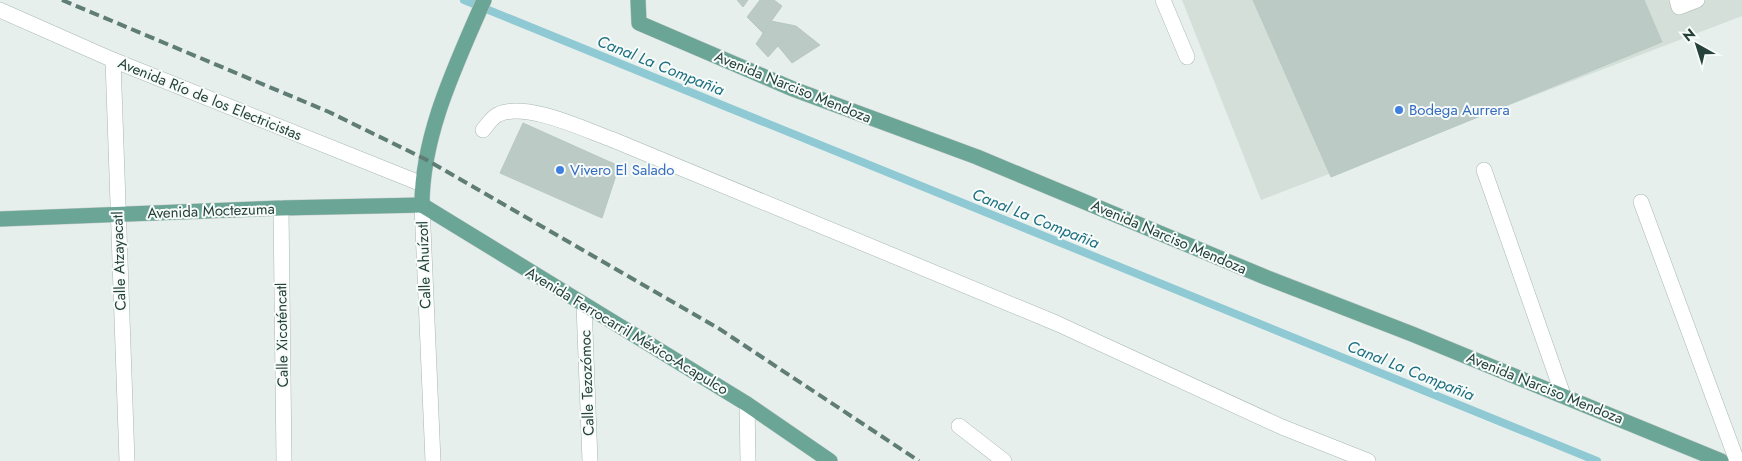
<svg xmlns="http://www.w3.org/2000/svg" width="1742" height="461" font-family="Jost,sans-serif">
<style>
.built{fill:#d4dfda}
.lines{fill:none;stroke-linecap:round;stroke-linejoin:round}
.stream{stroke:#8ec9d4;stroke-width:8}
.building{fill:#bbcac4;stroke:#b8c9c2}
.minor-casing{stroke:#a8b8b2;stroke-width:16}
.major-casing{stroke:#c2cac8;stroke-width:16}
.minor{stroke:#fff;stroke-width:15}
.major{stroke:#6aa596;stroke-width:15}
.rail{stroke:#5f7d75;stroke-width:4;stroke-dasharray:10 5;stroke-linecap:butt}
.shop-dot{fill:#3f7fe0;stroke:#f7fbf9;stroke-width:2}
.labels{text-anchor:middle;stroke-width:4;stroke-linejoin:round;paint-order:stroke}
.street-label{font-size:15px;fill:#24423a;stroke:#f7fbf9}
.shop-label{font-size:15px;fill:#366cbe;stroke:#f7fbf9;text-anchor:start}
.water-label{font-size:16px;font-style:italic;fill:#1c6f80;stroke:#f7fbf9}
</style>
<rect width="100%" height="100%" fill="#e6efeb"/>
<!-- built -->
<path class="built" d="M1182,0h560v16l-481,184z"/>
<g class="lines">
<!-- stream -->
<path class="stream" d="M464,0l1133,461"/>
</g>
<!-- building -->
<g class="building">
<path d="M737,0h11l-5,7z"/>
<path d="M760,0h14l8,6 -19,27 -16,-16z"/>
<path d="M1253,0h391l18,42 -331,135z"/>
<path d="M771,21l25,5 -28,31 -12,-13z"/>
<path d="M796,26l24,19 -28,18 -14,-17z"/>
<path d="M523,123l96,43 -17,52 -102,-45z"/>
</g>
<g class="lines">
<!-- minor casing -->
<g class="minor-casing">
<g id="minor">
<path d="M1163,0l24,57"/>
<path d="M1677,0l2,7 18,-7"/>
<path d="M0,10l113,50 309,124"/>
<path d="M113,60l14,401"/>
<path d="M483,130c4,-5 10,-14 16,-16 28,-12 84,15 112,25l445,184 226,104 86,34"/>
<path d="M1484,170l79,225"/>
<path d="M1641,202l96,259"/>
<path d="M422,205l11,256"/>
<path d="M281,208l3,253"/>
<path d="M584,305l6,156"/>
<path d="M747,404l1,57"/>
<path d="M959,426l45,35"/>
</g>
</g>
<!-- major casing -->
<g class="major-casing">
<g id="major">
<path d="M638,0l1,23 154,66 184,68 288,120 147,57 309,127"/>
<path d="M422,205l325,199 83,57"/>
<path d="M422,205c0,-71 34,-140 62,-205"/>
<path d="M0,219l281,-11 141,-3"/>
</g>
</g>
<!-- minor -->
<use href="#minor" class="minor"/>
<!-- major -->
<use href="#major" class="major"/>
<!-- rail -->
<path class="rail" d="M62,0l267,112 96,47 293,169 201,133"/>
</g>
<!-- markers -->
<g class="shop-dot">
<circle cx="1399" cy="110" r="5"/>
<circle cx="560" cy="170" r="5"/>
</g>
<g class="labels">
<!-- street labels -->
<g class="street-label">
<text transform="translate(793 87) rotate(22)" y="5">Avenida Narciso Mendoza</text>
<text transform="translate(210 99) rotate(22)" y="5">Avenida Río de los Electricistas</text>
<text transform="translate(211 211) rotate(-2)" y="5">Avenida Moctezuma</text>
<text transform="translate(1169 237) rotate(23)" y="5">Avenida Narciso Mendoza</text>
<text transform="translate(119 261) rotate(-92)" y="5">Calle Atzayacatl</text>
<text transform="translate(424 265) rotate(-92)" y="5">Calle Ahuízotl</text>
<text transform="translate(627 331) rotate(31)" y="5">Avenida Ferrocarril México-Acapulco</text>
<text transform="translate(282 335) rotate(-91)" y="5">Calle Xicoténcatl</text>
<text transform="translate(587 383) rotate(-92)" y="5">Calle Tezozómoc</text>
<text transform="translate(1545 388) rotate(22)" y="5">Avenida Narciso Mendoza</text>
</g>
<!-- shop labels -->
<g class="shop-label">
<text x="1409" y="115">Bodega Aurrera</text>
<text x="570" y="175">Vivero El Salado</text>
</g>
<!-- water labels -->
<g class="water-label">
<text transform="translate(661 65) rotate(22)" y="6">Canal La Compañia</text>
<text transform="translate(1036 218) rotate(22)" y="6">Canal La Compañia</text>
<text transform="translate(1411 370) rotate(22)" y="6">Canal La Compañia</text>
</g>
</g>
<!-- north arrow -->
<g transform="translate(1697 45) rotate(321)" stroke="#f7fbf9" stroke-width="4" paint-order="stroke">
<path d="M0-4L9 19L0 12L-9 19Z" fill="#24423a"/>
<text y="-8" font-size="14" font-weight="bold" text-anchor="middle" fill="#24423a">N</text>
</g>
</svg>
